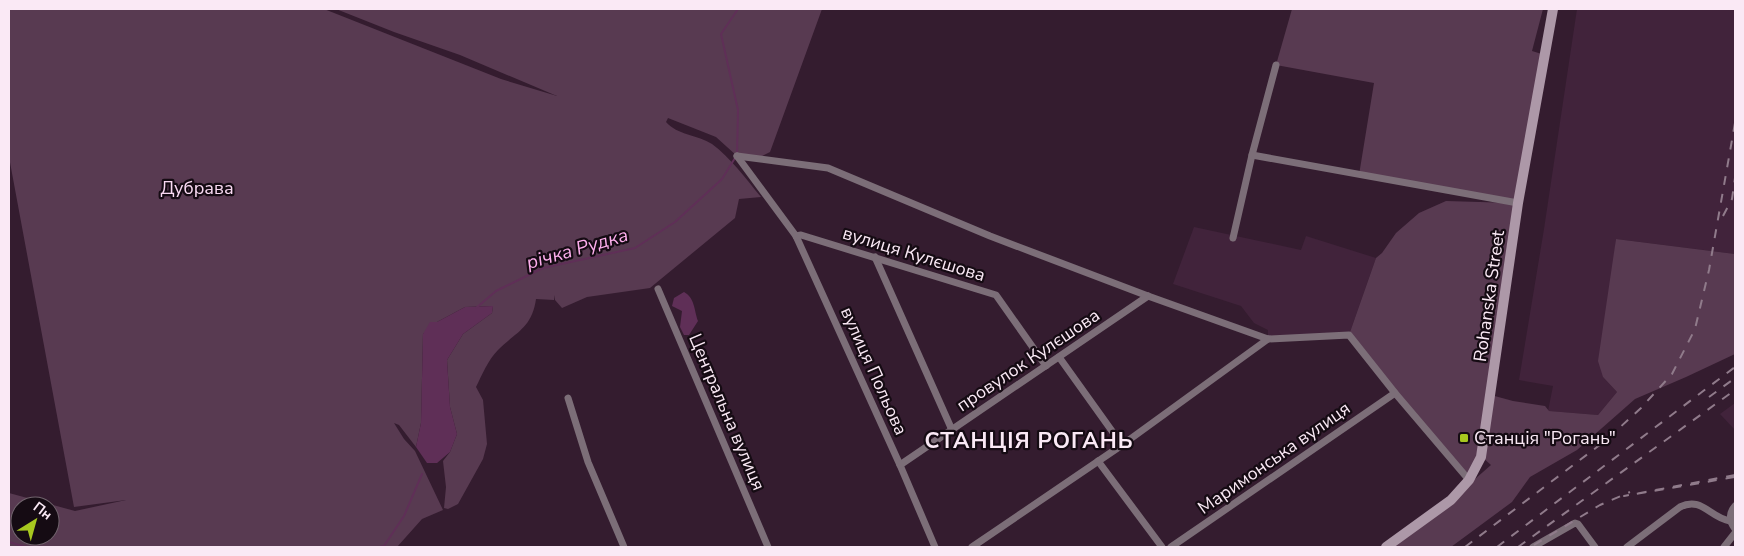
<svg xmlns="http://www.w3.org/2000/svg" width="1744" height="556" font-family="'Nunito Sans',sans-serif">
<style>
.built{fill:#41233b}
.green{fill:#583a51;fill-rule:evenodd}
.water{fill:#5f2f57}
.lines{fill:none;stroke-linecap:round;stroke-linejoin:round}
.stream{stroke:#5f2f57;stroke-width:2}
.street{stroke:#7c6e78;stroke-width:7}
.secondary{stroke:#ad98a8;stroke-width:10}
.rail{stroke:#907b8b;stroke-width:2;stroke-dasharray:9 9;stroke-linecap:butt}
.poi-dot{fill:#a7c81f;stroke:#150b13;stroke-width:2}
.labels{text-anchor:middle;stroke-width:4.5;stroke-linejoin:round;paint-order:stroke}
.park-label{font-size:18px;fill:#f9d9f2;stroke:#150b13}
.street-label{font-size:18px;fill:#fae9f5;stroke:#150b13}
.poi-label{font-size:18px;fill:#fae9f5;stroke:#150b13;text-anchor:start}
.water-label{font-size:19px;font-style:italic;fill:#fdaeec;stroke:#150b13}
.district-label{font-size:22px;font-weight:bold;letter-spacing:1px;fill:#fae9f5;stroke:#150b13}
</style>
<rect width="100%" height="100%" fill="#341c2f"/>
<!-- built -->
<g class="built">
<path d="M1577,9h158v245l-119,-15 -13,138 14,15 -19,23 -50,-4 5,-25 -34,-6 25,-151z"/>
<path d="M1194,227l107,23 5,-14 70,22 -27,77 -81,4v-9l-14,-7 -13,-17 -68,-22z"/>
<path d="M1735,403v27l-15,-16z"/>
</g>
<!-- green -->
<g class="green">
<path d="M9,9h315l177,70 56,17 -97,-41 -66,-23 -58,-23h486l-52,143 -12,6 -21,-2 -21,-19 -48,-19 -2,4c11,13 32,13 46,22 19,14 34,35 49,53l-22,2 -4,19 -85,70 -63,9 -25,11 -7,-8 -1,-5v5l-18,-1c-4,29 -20,33 -38,51 -10,10 -16,25 -22,37l7,13 4,44 -4,15 -25,45 -10,5 -4,-1 2,-21 -3,-26 7,-9 7,-18 -7,-27 -3,-47 16,-26 29,-21 1,-7 -28,1 -28,15 -14,12 -2,89 -5,24 -17,-22 -5,-2 10,16 11,12 28,59 -21,9 -25,28h-388v-54l66,18 51,-11 -52,7 -65,-350zM20,506h30v30h-30z"/>
<path d="M1292,9h251l-11,42 13,4 -54,340 22,6 32,5 4,5 49,4 19,-23 -14,-15 -5,-16 18,-122 119,15v100l-49,23 -51,22 -58,51 -47,27 -18,25 -61,45h-65l65,-47 40,-35 -9,-8 -13,23 -120,-145 27,-77 6,-5 14,-20 23,-20 27,-12 67,2 -154,-28 15,-92 -98,-18z"/>
</g>
<!-- water -->
<g class="water">
<path d="M684,292c11,6 10,18 14,29l-9,14h-5l-4,-8 2,-16 -10,-5 2,-8z"/>
<path d="M493,306l-1,7 -29,21 -16,26 3,47 7,27 -7,18 -13,11h-10l-11,-16 5,-24 2,-89 7,-12h7l28,-15z"/>
</g>
<g class="lines">
<!-- stream -->
<g class="stream">
<path d="M737,154l1,-44 -17,-76 17,-25"/>
<path d="M476,308l20,-17 47,-23 92,-20 40,-26 47,-43 13,-21"/>
<path d="M9,542l17,5"/>
<path d="M380,547l4,-1 20,-30 18,-42"/>
</g>
<!-- street -->
<g class="street">
<path d="M1252,155l266,48"/>
<path d="M737,156l91,12 162,68 158,60 120,43 81,-4 46,58 74,87"/>
<path d="M737,156l59,80 104,229 35,82"/>
<path d="M796,236l5,-1 195,60 50,71"/>
<path d="M1233,238l19,-83 24,-90"/>
<path d="M875,257l77,173"/>
<path d="M658,289l110,258"/>
<path d="M1059,357l63,88"/>
<path d="M568,398l20,64 36,85"/>
<path d="M1098,461l64,86"/>
<path d="M900,465l248,-169"/>
<path d="M1735,506c-6,7 -6,15 0,23"/>
<path d="M972,547l150,-102 146,-106"/>
<path d="M1171,547l224,-154"/>
<path d="M1533,547l42,-24 3,1 17,23"/>
<path d="M1627,547l53,-40c22,-11 30,11 50,14"/>
<path d="M1724,547l11,-14"/>
</g>
<!-- secondary -->
<path class="secondary" d="M1386,547l65,-47 18,-20 12,-23 37,-254 35,-194"/>
<!-- rail -->
<g class="rail">
<path d="M1723,216l9,-17 3,-21"/>
<path d="M1709,397l26,-19"/>
<path d="M1735,475l-111,21 111,-19"/>
<path d="M1534,545l66,-40 30,-13"/>
<path d="M1465,547l140,-106 36,-33 31,-34 23,-45 14,-59 26,-147"/>
<path d="M1497,547l238,-180"/>
<path d="M1518,547l217,-157"/>
</g>
</g>
<!-- markers -->
<rect class="poi-dot" x="1459" y="433" width="10" height="10" rx="2.5"/>
<g class="labels">
<!-- park labels -->
<g class="park-label">
<text x="197" y="194">Дубрава</text>
</g>
<!-- street labels -->
<g class="street-label">
<text transform="translate(914 254) rotate(17)" y="6">вулиця Кулєшова</text>
<text transform="translate(1489 296) rotate(-82)" y="6">Rohanska Street</text>
<text transform="translate(1028 360) rotate(-34)" y="6">провулок Кулєшова</text>
<text transform="translate(874 371) rotate(66)" y="6">вулиця Польова</text>
<text transform="translate(727 412) rotate(67)" y="6">Центральна вулиця</text>
<text transform="translate(1274 458) rotate(-35)" y="6">Маримонська вулиця</text>
</g>
<!-- poi labels -->
<g class="poi-label">
<text x="1474" y="444">Станція "Рогань"</text>
</g>
<!-- water labels -->
<g class="water-label">
<text transform="translate(577 248) rotate(-16)" y="7">річка Рудка</text>
</g>
<!-- district labels -->
<g class="district-label">
<text x="1029" y="448">СТАНЦІЯ РОГАНЬ</text>
</g>
</g>
<!-- border -->
<rect width="1744" height="556" fill="none" stroke="#fae9f5" stroke-width="20"/>
<!-- north arrow -->
<g transform="translate(35 521) rotate(37)"><circle r="24" fill="#150b13" stroke="#71646d"/>
<path d="M0-4L9 19L0 12L-9 19Z" fill="#a7c81f"/>
<text y="-8" font-size="14" font-weight="bold" text-anchor="middle" fill="#fae9f5">Пн</text>
</g>
</svg>
